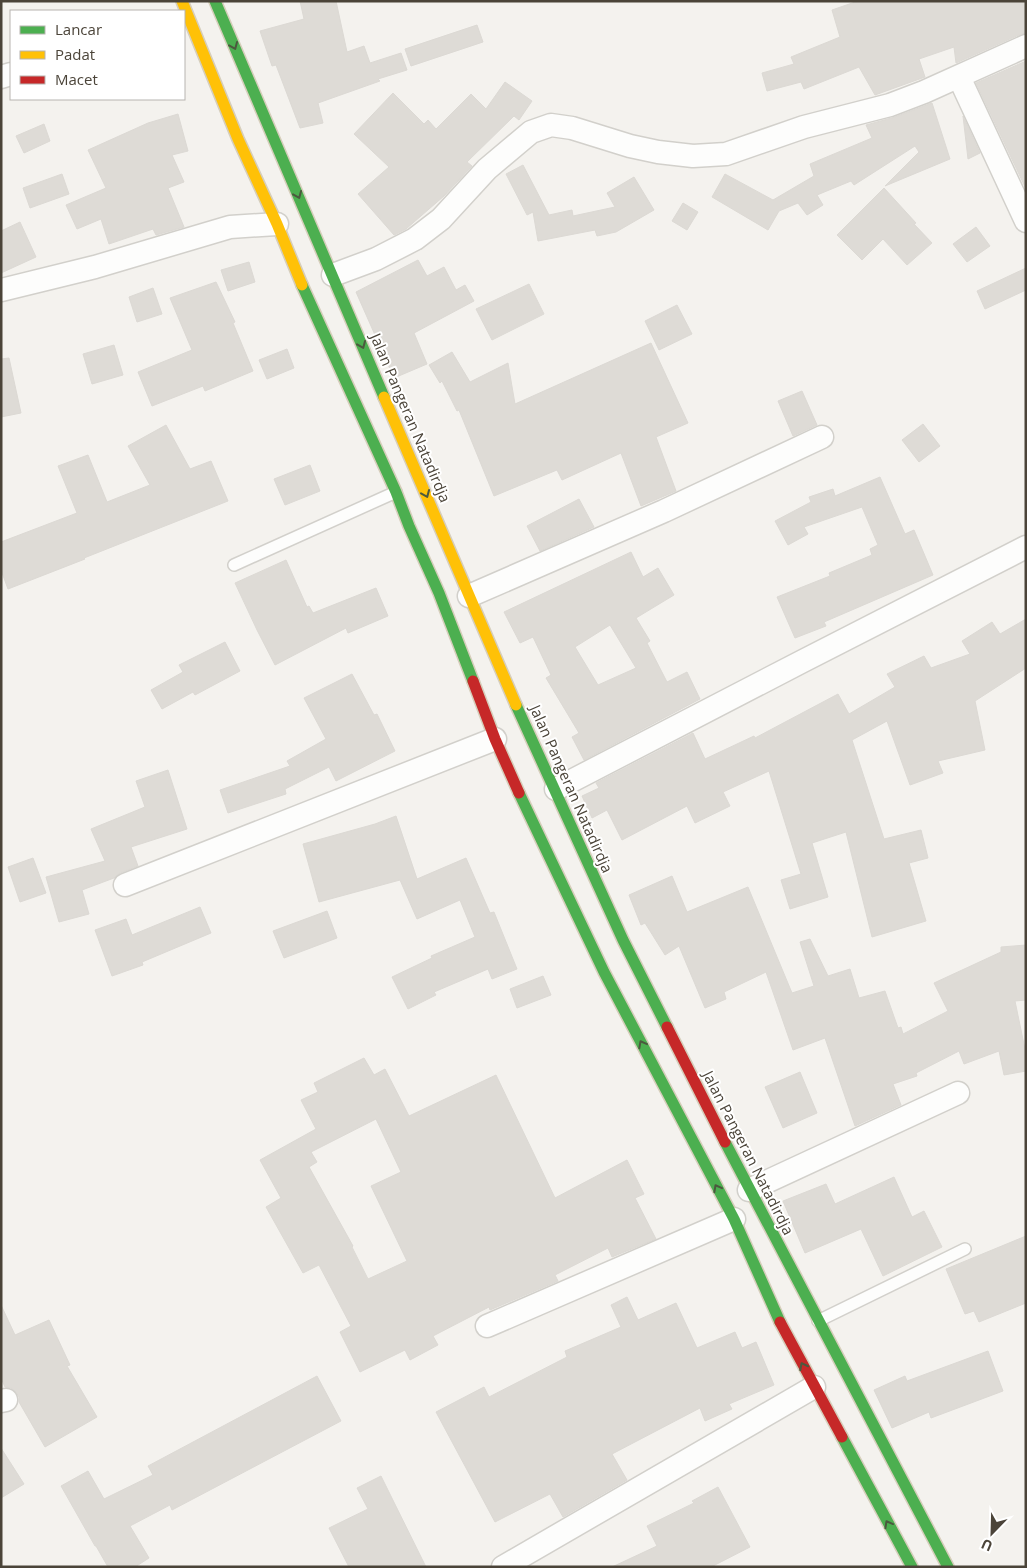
<svg xmlns="http://www.w3.org/2000/svg" width="1027" height="1568" font-family="'Open Sans',sans-serif">
<style>
.building{fill:#dedbd6;stroke:#dcd9d4;fill-rule:evenodd}
.lines{fill:none;stroke-linecap:round;stroke-linejoin:round}
.lane-casing{stroke:#d2d0cb;stroke-width:14}
.street-casing{stroke:#d2d0cb;stroke-width:25}
.fast-casing{stroke:#d6cebb;stroke-width:14}
.slow-casing{stroke:#d6cebb;stroke-width:14}
.jam-casing{stroke:#d6cebb;stroke-width:14}
.lane{stroke:#fdfdfc;stroke-width:11}
.street{stroke:#fdfdfc;stroke-width:22}
.fast{stroke:#4caf50;stroke-width:11}
.slow{stroke:#ffc107;stroke-width:11}
.jam{stroke:#c62828;stroke-width:11}
.oneway{stroke:#4b593e}
.labels{text-anchor:middle;stroke-width:4;stroke-linejoin:round;paint-order:stroke}
.street-label{font-size:15px;fill:#4b4439;stroke:#fff}
</style>
<rect width="100%" height="100%" fill="#f4f2ee"/>
<!-- building -->
<g class="building">
<path d="M300,1h36l11,51 17,-6 6,17 31,-10 6,17 -29,9 2,2 -62,22 5,20 -23,5 -24,-63 -4,1 -12,-35 44,-12z"/>
<path d="M858,1h168v32l-5,1 -65,29 -2,-16 -35,12 6,18 -50,18 -16,-28 -55,22 -3,-7 -34,9 -5,-18 32,-9 -3,-7 49,-20 -8,-27z"/>
<path d="M477,25l6,17 -72,24 -6,-17z"/>
<path d="M1026,61v128l-50,-106z"/>
<path d="M505,82l27,19 -13,19 -5,-4 -47,46 5,4 -28,30 -38,33 -12,6 -36,-41 31,-27 -35,-33 39,-41 31,31 4,-4 8,9 35,-35 15,15z"/>
<path d="M932,103l18,56 -65,27 34,-34 -4,-6 -61,39 -3,-4 -34,14 6,10 -16,10 -9,-12 -19,8 -11,19 -56,-33 13,-23 48,26 41,-24 -4,-12 62,-26 -6,-13 29,-8z"/>
<path d="M178,114l10,37 -16,4 12,27 -16,6 16,39 -28,8 -3,-6 -44,15 -8,-25 -24,10 -11,-24 40,-17 -18,-38 60,-27z"/>
<path d="M963,116l17,37 -12,6z"/>
<path d="M44,124l6,17 -26,12 -8,-17z"/>
<path d="M523,165l26,50 23,-5 1,6 42,-9 -8,-14 27,-16 20,33 -38,22 -19,4 -2,-6 -57,11 -5,-29 -6,3 -21,-41z"/>
<path d="M62,174l7,20 -39,14 -7,-20z"/>
<path d="M884,188l32,35 -2,1 18,19 -25,22 -24,-26 -21,21 -25,-25z"/>
<path d="M683,203l15,9 -11,18 -15,-9z"/>
<path d="M20,222l16,35 -35,16v-42z"/>
<path d="M976,227l14,19 -23,16 -14,-18z"/>
<path d="M418,260l9,16 17,-9 12,23 9,-5 9,16 -60,32 13,31 -33,14 -38,-86z"/>
<path d="M249,262l6,20 -27,9 -7,-21z"/>
<path d="M1026,268v22l-41,19 -8,-18z"/>
<path d="M216,282l19,40 -2,1 20,48 -48,20 -2,-5 -51,20 -14,-34 54,-22 -22,-52z"/>
<path d="M529,284l15,30 -52,26 -16,-31z"/>
<path d="M153,288l9,26 -25,8 -8,-25z"/>
<path d="M677,305l15,29 -33,16 -14,-29z"/>
<path d="M651,343l37,80 -32,14 20,54 -35,15 -20,-53 -59,27 -5,-10 -63,26 -35,-86 -2,1 -15,-30 -2,2 -11,-18 23,-13 18,30 38,-19 7,41z"/>
<path d="M114,345l9,30 -31,9 -9,-30z"/>
<path d="M287,349l7,19 -27,11 -8,-19z"/>
<path d="M9,358l12,55 -20,4v-58z"/>
<path d="M802,391l15,34 -24,11 -15,-35z"/>
<path d="M923,424l17,22 -21,16 -17,-22z"/>
<path d="M166,425l24,44 21,-8 17,40 -144,57 1,1 -77,30 -7,-19v-28l76,-29 -19,-47 30,-11 19,47 43,-17 -22,-39z"/>
<path d="M310,465l10,26 -35,14 -11,-26z"/>
<path d="M880,477l25,57 9,-4 19,45 -109,47 2,4 -31,12 -18,-41 53,-21 -1,-3 43,-18 -2,-6 8,-4 -16,-38 -58,20 4,7 -20,11 -13,-24 36,-19 -2,-5 24,-8 2,7z"/>
<path d="M579,499l15,28 -54,24 -13,-25z"/>
<path d="M631,552l12,25 15,-9 16,27 -38,23 14,23 -3,2 20,39 20,-10 13,27 -116,61 -12,-23 7,-4 -33,-55 5,-3 -18,-38 -13,6 -16,-31zM610,625l26,43 -38,17 -23,-38z"/>
<path d="M286,560l21,47 2,-1 4,7 63,-25 12,28 -40,17 -2,-5 -71,37 -18,-35 -22,-47z"/>
<path d="M1026,619v49l-51,33 10,49 -47,11 5,12 -33,12 -23,-64 -35,19 32,99 37,-9 7,28 -19,5 17,58 -54,16 -26,-105 -34,11 16,54 -38,12 -9,-29 20,-6 -32,-103 -46,21 7,14 -35,17 -8,-17 -65,34 -15,-30 -15,8 -10,-22 17,-8 -3,-5 97,-50 12,26 49,-23 1,2 83,-44 11,20 46,-27 -8,-13 37,-18 7,12 39,-14 -8,-13 30,-19 8,12z"/>
<path d="M225,642l15,29 -45,24 -2,-3 -31,17 -11,-19 32,-18 -4,-7z"/>
<path d="M352,674l22,41 3,-1 18,37 -59,30 -7,-14 -44,22 1,5 -58,19 -8,-23 70,-24 -3,-5 39,-22 -22,-41z"/>
<path d="M168,770l19,59 -56,18 7,19 -18,7 -6,5 -32,12 7,24 -30,8 -13,-45 59,-16 -14,-32 54,-22 -9,-26z"/>
<path d="M396,816l21,63 49,-21 24,55 4,-1 23,57 -25,10 -4,-10 -54,23 2,3 -28,14 -16,-32 40,-19 -1,-2 44,-19 -15,-37 -43,19 -17,-39 -81,22 -16,-58 72,-20z"/>
<path d="M33,858l13,35 -26,9 -12,-35z"/>
<path d="M672,876l15,36 61,-25 44,106 22,-7 -14,-44 10,-3 18,37 22,-7 9,29 26,-7 13,37 3,-1 2,7 45,-23 -14,-28 67,-31v-5l25,-2v55l-11,1 11,53v17l-22,4 -5,-24 -35,13 -5,-13 -43,22 1,3 -24,8 8,21 -46,21 -30,-88 -32,12 -27,-78 -42,20 2,7 -21,9 -26,-62 -14,9 -20,-32 -4,2 -12,-30z"/>
<path d="M200,907l11,26 -69,29 1,3 -31,11 -17,-46 31,-11 6,16z"/>
<path d="M327,911l10,27 -53,20 -11,-27z"/>
<path d="M543,976l8,19 -34,13 -7,-19z"/>
<path d="M364,1058l10,17 11,-6 24,47 87,-41 59,123 72,-38 17,34 -9,4 21,41 -44,18 -4,-9 -53,27 3,6 -68,29 -1,-3 -56,29 5,9 -28,15 -5,-10 -45,22 -20,-40 11,-6 -32,-61 -16,8 -37,-66 15,-9 -21,-38 56,-31 -15,-29 17,-8 -4,-9zM376,1119l25,53 -30,14 36,75 -39,18 -16,-32 1,-1 -44,-79 8,-5 -6,-10z"/>
<path d="M800,1072l17,41 -34,15 -18,-41z"/>
<path d="M894,1177l18,40 12,-6 18,36 -59,29 -22,-47 -56,24 -22,-52 43,-17 9,20z"/>
<path d="M1026,1236v67l-47,19 -5,-11 -9,3 -19,-45z"/>
<path d="M627,1297l11,23 38,-17 21,45 38,-16 7,16 14,-6 18,43 -45,19 3,5 -27,12 -5,-13 -88,46 15,26 -64,37 -13,-23 -55,28 -59,-110 48,-25 5,10 78,-40 -2,-6 56,-24 -10,-22z"/>
<path d="M1,1305l14,30 34,-15 21,45 -3,1 30,51 -52,30 -26,-45v-5l-3,-5 -5,-4 -6,-1 -4,-9z"/>
<path d="M988,1351l15,40 -72,27 -2,-6 -37,16 -18,-38 31,-14 2,5z"/>
<path d="M317,1376l24,45 -169,89 -2,-5 -40,21 19,32 -14,9h-27l-12,-21h-1l-34,-60 27,-15 16,28 49,-24 -5,-9z"/>
<path d="M1,1448l23,36 -23,14z"/>
<path d="M381,1476l45,91h-77l-20,-39 39,-19 -11,-21z"/>
<path d="M718,1487l32,60 -39,20h-99l45,-21 -10,-20 47,-23 -2,-2z"/>
</g>
<g class="lines">
<!-- lane casing -->
<g class="lane-casing">
<g id="lane">
<path d="M234,565l162,-73"/>
<path d="M818,1321l147,-72"/>
</g>
</g>
<!-- street casing -->
<g class="street-casing">
<g id="street">
<path d="M1,77l10,-3"/>
<path d="M959,77l67,144"/>
<path d="M333,275l43,-16 39,-20 26,-20 46,-50 44,-37 20,-7 21,3 58,18 28,6 35,4 33,-2 78,-27 86,-22 34,-13 102,-46"/>
<path d="M1,290l94,-23 135,-40 47,-3"/>
<path d="M469,596l195,-85 158,-74"/>
<path d="M556,789l247,-128 223,-114"/>
<path d="M125,885l370,-146"/>
<path d="M749,1190l209,-97"/>
<path d="M487,1326l247,-107"/>
<path d="M1,1401l5,-1"/>
<path d="M503,1567l311,-180"/>
</g>
</g>
<!-- fast casing -->
<g class="fast-casing">
<g id="fast">
<path d="M215,1l169,396"/>
<path d="M302,285l94,207 13,34 30,67 34,88"/>
<path d="M516,705l107,235 44,87"/>
<path d="M519,793l85,179 130,247 46,103"/>
<path d="M725,1142l223,425"/>
<path d="M842,1437l70,130"/>
</g>
</g>
<!-- slow casing -->
<g class="slow-casing">
<g id="slow">
<path d="M182,1l56,138 39,85 25,61"/>
<path d="M384,397l132,308"/>
</g>
</g>
<!-- jam casing -->
<g class="jam-casing">
<g id="jam">
<path d="M473,681l22,58 24,54"/>
<path d="M667,1027l58,115"/>
<path d="M780,1322l62,115"/>
</g>
</g>
<!-- lane -->
<use href="#lane" class="lane"/>
<!-- street -->
<use href="#street" class="street"/>
<!-- fast -->
<use href="#fast" class="fast"/>
<!-- slow -->
<use href="#slow" class="slow"/>
<!-- jam -->
<use href="#jam" class="jam"/>
</g>
<!-- one-way arrows -->
<defs><path id="oneway-chevron" d="M-2-3.5L2.5 0L-2 3.5" fill="none" stroke-width="1.6" stroke-linecap="round" stroke-linejoin="round" transform="scale(1.25)"/></defs>
<g class="oneway">
<use href="#oneway-chevron" transform="translate(234 46) rotate(67)"/>
<use href="#oneway-chevron" transform="translate(298 195) rotate(67)"/>
<use href="#oneway-chevron" transform="translate(362 345) rotate(67)"/>
<use href="#oneway-chevron" transform="translate(426 494) rotate(67)"/>
<use href="#oneway-chevron" transform="translate(642 1044) rotate(-118)"/>
<use href="#oneway-chevron" transform="translate(717 1188) rotate(-118)"/>
<use href="#oneway-chevron" transform="translate(803 1366) rotate(-117)"/>
<use href="#oneway-chevron" transform="translate(888 1524) rotate(-119)"/>
</g>
<g class="labels">
<!-- street labels -->
<g class="street-label">
<text transform="translate(410 418) rotate(67)" y="5">Jalan Pangeran Natadirdja</text>
<text transform="translate(571 789) rotate(66)" y="5">Jalan Pangeran Natadirdja</text>
<text transform="translate(748 1153) rotate(63)" y="5">Jalan Pangeran Natadirdja</text>
</g>
</g>
<!-- border -->
<rect width="1027" height="1568" fill="none" stroke="#4b4439" stroke-width="5"/>
<!-- legend -->
<rect x="10" y="10" width="175" height="90" fill="#ffffff" stroke="#b7b4b0"/>
<rect x="20" y="26" width="25" height="8" fill="#4caf50" stroke="#b7b4b0"/>
<text x="55" y="35" font-size="15" fill="#4b4439">Lancar</text>
<rect x="20" y="51" width="25" height="8" fill="#ffc107" stroke="#b7b4b0"/>
<text x="55" y="60" font-size="15" fill="#4b4439">Padat</text>
<rect x="20" y="76" width="25" height="8" fill="#c62828" stroke="#b7b4b0"/>
<text x="55" y="85" font-size="15" fill="#4b4439">Macet</text>
<!-- north arrow -->
<g transform="translate(992 1533) rotate(203)" stroke="#ffffff" stroke-width="4" paint-order="stroke">
<path d="M0-4L9 19L0 12L-9 19Z" fill="#4b4439"/>
<text y="-8" font-size="14" font-weight="bold" text-anchor="middle" fill="#4b4439">U</text>
</g>
</svg>
